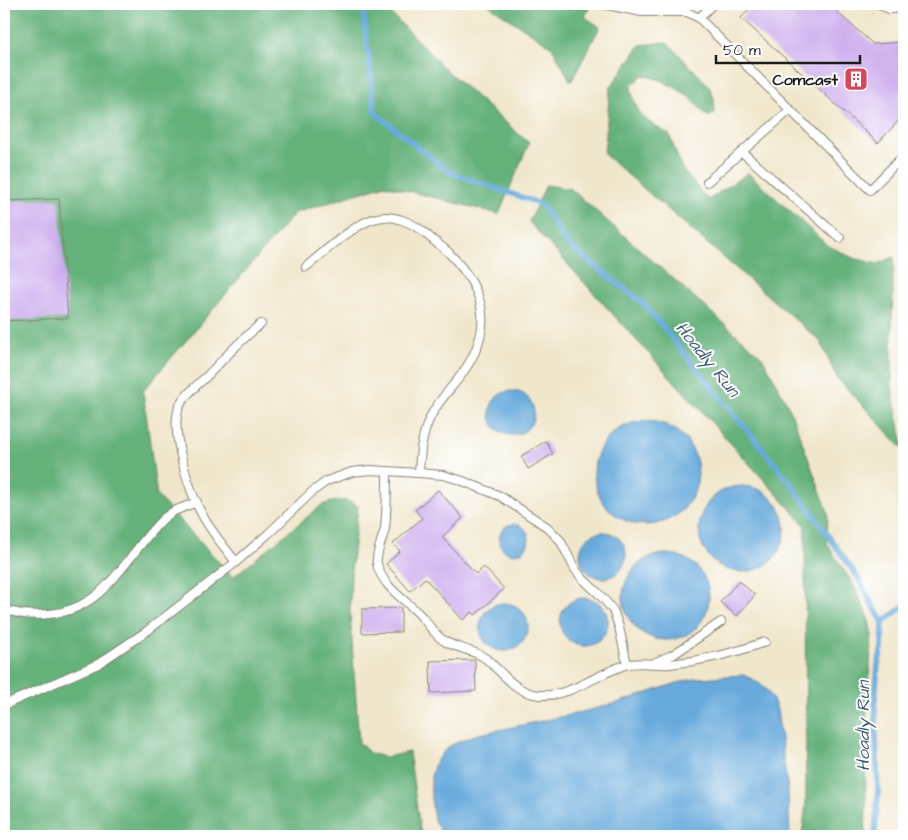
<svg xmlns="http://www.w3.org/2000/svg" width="908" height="840" font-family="'Architects Daughter',sans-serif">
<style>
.forest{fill:#65b17a;stroke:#40664b}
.water{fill:#67aadc;stroke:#42637c}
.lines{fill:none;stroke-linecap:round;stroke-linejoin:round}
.stream{stroke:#67aadc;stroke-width:5.5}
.building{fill:#cbaaed}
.lane-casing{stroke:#868174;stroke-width:10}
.lane{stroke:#fff;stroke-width:8}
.labels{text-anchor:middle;stroke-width:4;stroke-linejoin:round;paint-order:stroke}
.poi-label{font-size:16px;font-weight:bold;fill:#1c1c1c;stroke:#fff;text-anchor:end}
.water-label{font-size:18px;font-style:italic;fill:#3e5c72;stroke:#fff}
</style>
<rect width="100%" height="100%" fill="#fff"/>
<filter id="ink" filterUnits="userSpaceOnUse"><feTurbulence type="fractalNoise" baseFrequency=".02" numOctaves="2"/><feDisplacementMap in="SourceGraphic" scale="10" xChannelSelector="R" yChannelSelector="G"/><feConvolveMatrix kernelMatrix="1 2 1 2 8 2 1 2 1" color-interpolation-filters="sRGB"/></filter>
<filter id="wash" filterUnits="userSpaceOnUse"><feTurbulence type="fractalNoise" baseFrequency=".0096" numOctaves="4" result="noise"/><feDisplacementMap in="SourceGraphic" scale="20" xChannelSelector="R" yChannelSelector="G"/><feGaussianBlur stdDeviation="1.12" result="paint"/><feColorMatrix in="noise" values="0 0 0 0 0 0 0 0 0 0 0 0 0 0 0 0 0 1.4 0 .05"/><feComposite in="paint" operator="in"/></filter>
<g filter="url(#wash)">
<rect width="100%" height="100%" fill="#f0e6cb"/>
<!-- forest -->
<g class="forest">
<path d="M4,4h378l65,67 82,72 -30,71 -114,-29 -90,28 -152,178 14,105 76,81 89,-72c14,-5 24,-7 36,1l-7,66 -1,41 9,130 12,11 16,3 22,-5 11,77 5,7h-421z"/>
<path d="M487,4h104l-6,13 15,10 -29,55 -19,-35z"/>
<path d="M667,42l42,44 5,13 1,14 -7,4 -20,-22 -27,-15 -18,-5 -12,11c3,27 16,37 38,48l13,35 26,31 40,-27 79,72 26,13 25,6 16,-7 -2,66v66l12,61 -67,-72 -17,-37 -216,-187 6,-66 30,-43z"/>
<path d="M546,185l25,4 191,168 28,52 38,103 -1,32 29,45 13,32 3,13 -7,106 1,67 -1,29h-63l4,-33 -1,-278 -276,-303z"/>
</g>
<!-- water -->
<g class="water">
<circle cx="512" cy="413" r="22"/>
<circle cx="646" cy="473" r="52"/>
<circle cx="742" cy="529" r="43"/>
<circle cx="514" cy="539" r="15"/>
<circle cx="603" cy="555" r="23"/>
<circle cx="666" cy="597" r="43"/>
<circle cx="584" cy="622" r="24"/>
<circle cx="504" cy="627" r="24"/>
<path d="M743,675c18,7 28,16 34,35l11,81 2,45h-343l-6,-4 -7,-12 -3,-22v-22l4,-13 7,-10 9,-8 24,-10 99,-21 43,-11 60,-20 22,-5z"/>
</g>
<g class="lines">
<!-- stream -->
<g class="stream">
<path d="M361,4l2,4 12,105 74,59 92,32 26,40 76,59 149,182 67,94 10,20 14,23 -1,27 -4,15 -3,36 3,93 -3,43"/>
<path d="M883,622l21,-16"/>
</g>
</g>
<g id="blocks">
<!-- building -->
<g class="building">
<path d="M754,4h74l45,40 31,-2v73l-26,28 -137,-125z"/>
<path d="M59,199l9,119 -64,3v-120z"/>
<path d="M546,441l7,13 -25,15 -7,-13z"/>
<path d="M438,490l25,28 -21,19 34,37 8,-7 20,22 -29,26 -3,-3 -9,8 -38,-42 -15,13 -24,-27 14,-13 -7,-7 29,-26 -7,-8z"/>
<path d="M739,581l16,14 -18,21 -17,-14z"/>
<path d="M401,608v24l-39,1v-24z"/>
<path d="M475,660l1,31 -45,2 -1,-32z"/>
</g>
</g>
</g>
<g filter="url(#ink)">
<use href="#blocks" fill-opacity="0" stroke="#868174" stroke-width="1"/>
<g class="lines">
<!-- lane casing -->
<g class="lane-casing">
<g id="lane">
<path d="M602,4l40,8h45l12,6"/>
<path d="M713,4l-14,14 171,172 34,-35"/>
<path d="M880,4c8,7 16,6 24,1"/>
<path d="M742,152l98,86"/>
<path d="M707,182l83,-72"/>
<path d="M306,267c17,-14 50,-45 71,-49 17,-4 36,5 49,16 7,7 16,12 23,19 37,38 45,74 15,118 -10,15 -24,27 -32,43 -10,18 -12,39 -13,59"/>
<path d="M387,471c0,19 0,38 -2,57 -2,11 -10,26 -8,36 5,22 27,35 41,49 11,10 15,22 28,29 13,7 28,8 39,16 18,14 29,35 55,37 30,2 57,-21 85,-30 14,-4 30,0 45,-1 32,-3 65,-11 95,-22"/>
<path d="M236,562c-11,-14 -23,-28 -32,-44 -13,-22 -36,-88 -24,-113 6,-11 17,-20 26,-28 18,-18 34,-37 55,-53"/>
<path d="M4,609c15,6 29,7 45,5 58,-4 78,-61 115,-96l10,-7 23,-9"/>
<path d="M654,663l20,-9 47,-32"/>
<path d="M4,705l94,-41 49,-33 89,-69 32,-28 45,-43 14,-10 25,-9 18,-2 49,3 24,2 17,5 40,16 47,31 13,13 15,29 7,9 17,16 14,16 6,17 8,37"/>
</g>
</g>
<!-- lane -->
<use href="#lane" class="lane"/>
</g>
</g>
<!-- icons -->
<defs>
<g id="building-square" transform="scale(1.25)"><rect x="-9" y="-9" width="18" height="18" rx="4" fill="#d1495b" stroke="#fff"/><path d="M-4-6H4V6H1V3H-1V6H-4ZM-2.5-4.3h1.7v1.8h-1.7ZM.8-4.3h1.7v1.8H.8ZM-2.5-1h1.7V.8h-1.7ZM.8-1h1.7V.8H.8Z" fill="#fff"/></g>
</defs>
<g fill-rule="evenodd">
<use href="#building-square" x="856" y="79"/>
</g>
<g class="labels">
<!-- poi labels -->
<g class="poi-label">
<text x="838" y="85">Comcast</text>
</g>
<!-- water labels -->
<g class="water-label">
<text transform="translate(708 359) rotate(51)" y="6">Hoadly Run</text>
<text transform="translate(863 726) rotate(-90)" y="6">Hoadly Run</text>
</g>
</g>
<!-- margin -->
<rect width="908" height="840" fill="none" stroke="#fff" stroke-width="20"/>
<!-- scale -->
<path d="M716 55v8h144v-8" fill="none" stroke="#1c1c1c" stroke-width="2.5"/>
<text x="723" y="55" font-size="15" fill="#1c1c1c" stroke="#ffffff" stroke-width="4" paint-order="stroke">50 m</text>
</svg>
